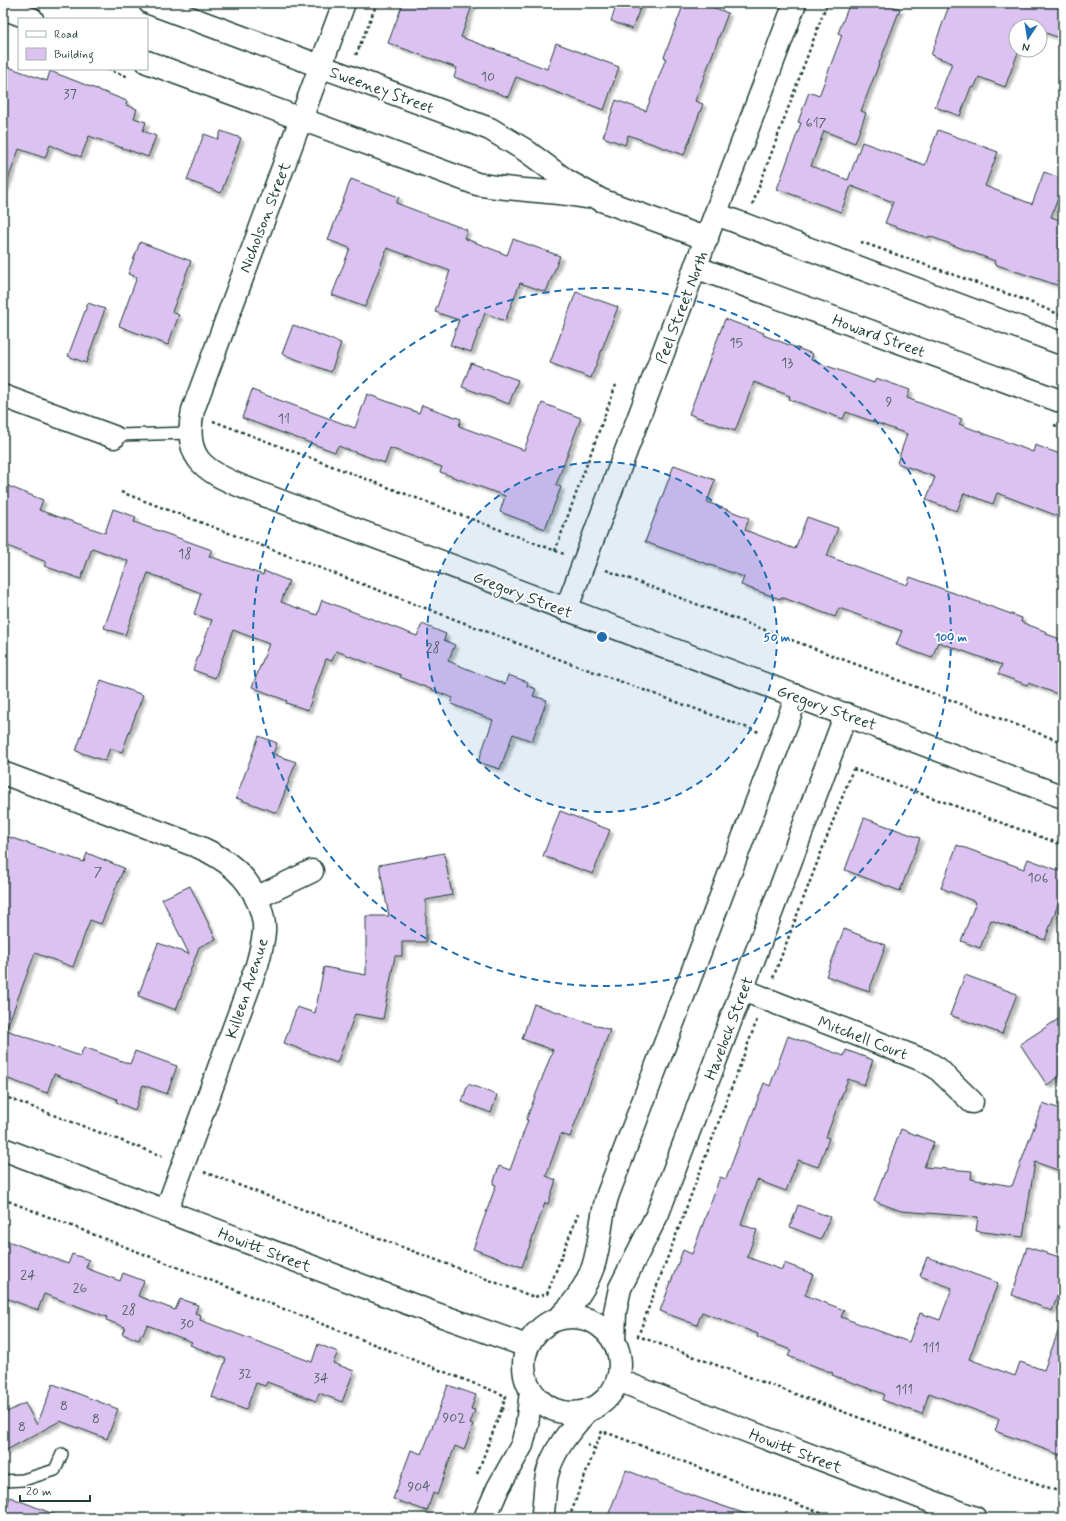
<svg xmlns="http://www.w3.org/2000/svg" width="1066" height="1521" font-family="Mynerve,sans-serif">
<style>
.building{fill:#dbc2f1;stroke:#1f3d34;filter:url(#shadow)}
.lines{fill:none;stroke-linecap:round;stroke-linejoin:round}
.service-casing{stroke:#1f3d34;stroke-width:14}
.minor-casing{stroke:#1f3d34;stroke-width:25}
.tertiary-casing{stroke:#1f3d34;stroke-width:25}
.path{stroke:#1f3d34;stroke-width:2.5;stroke-dasharray:3 3;stroke-linecap:butt}
.service{stroke:#fff;stroke-width:11}
.minor{stroke:#fff;stroke-width:22}
.tertiary{stroke:#fff;stroke-width:22}
.ring{fill:none;stroke:#1f6fb2;stroke-width:2;stroke-dasharray:7 5}
.labels{text-anchor:middle;stroke-width:3.5;stroke-linejoin:round;paint-order:stroke}
.number-label{font-size:14px;fill:#4e5e63}
.street-label{font-size:16px;fill:#1f3d34;stroke:#fff}
.centre{fill:#1f6fb2;stroke:#fff;stroke-width:2}
.ring-label{font-size:12px;text-anchor:middle;font-weight:bold;fill:#1f6fb2;stroke:#fff;stroke-width:3.5;stroke-linejoin:round;paint-order:stroke}
</style>
<defs>
<filter id="shadow"><feDropShadow dx="3.5" dy="3.5" stdDeviation="1" flood-color="#0004"/></filter>
</defs>
<rect width="100%" height="100%" fill="#fff"/>
<filter id="ink" filterUnits="userSpaceOnUse"><feTurbulence type="fractalNoise" baseFrequency=".025" numOctaves="2"/><feDisplacementMap in="SourceGraphic" scale="8" xChannelSelector="R" yChannelSelector="G"/><feConvolveMatrix kernelMatrix="1 2 1 2 8 2 1 2 1" color-interpolation-filters="sRGB"/></filter>
<g filter="url(#ink)">
<!-- building -->
<g class="building">
<path d="M403,3h70l-12,34 86,32 9,-26 63,24 -15,43 -88,-33 -8,20 -54,-20 3,-9 -69,-25z"/>
<path d="M617,3h25l-10,26 -21,-8z"/>
<path d="M684,3h18l26,10 -33,88 8,3 -19,51 -56,-20 -3,10 -22,-8 13,-37 30,11 20,-53 -2,-1z"/>
<path d="M850,3h33l17,6 -39,102 5,2 -11,30 -31,-12 -13,35 37,14 14,-38 63,23 13,-35 60,22 -13,34 47,18 12,-32 19,7v6l-12,32 12,4v66l-69,-23 1,-3 -66,-25 -1,2 -43,-15 8,-21 -42,-16 -10,26 -64,-23 24,-66 -3,-1 11,-30 10,4 23,-61 -4,-2z"/>
<path d="M950,3h113v36l-23,-8v-5h-24v24h3l-14,37 -26,-10 -5,11 -3,-1 -11,29 -25,-9 17,-44 -21,-8z"/>
<path d="M3,65l44,16 3,-10 77,30 -1,4 11,4 -3,9 12,4 -3,9 13,5 -8,21 -59,-21 -8,21 -31,-12 -5,13 -26,-9 -14,39 -2,-1z"/>
<path d="M221,131l20,7 -20,55 -34,-13 17,-46 14,5z"/>
<path d="M351,179l48,18 -3,6 71,27 -3,8 43,17 6,-16 47,17 -14,36 -26,-9 -15,38 -20,-8 -14,39 -21,-7 9,-25 -24,-8 15,-41 -63,-23 -22,59 -33,-12 18,-47 -22,-8z"/>
<path d="M140,242l51,19 -19,51 7,3 -11,30 -49,-19 18,-49 -9,-3z"/>
<path d="M576,292l42,15 -27,71 -41,-15z"/>
<path d="M88,303l17,6 -19,54 -18,-7z"/>
<path d="M725,319l39,14 -1,2 50,19 -2,6 63,23 2,-5 34,12 -3,8 55,21 -3,5 74,28 2,-7 28,10v63l-66,-25 -4,11 -29,-11 -7,18 -31,-11 9,-23 -38,-14 10,-29 -61,-22 -3,7 -54,-20 1,-3 -36,-14 -19,49 -46,-17z"/>
<path d="M293,325l48,18 -10,29 -49,-18z"/>
<path d="M471,363l47,17 -9,24 -47,-17z"/>
<path d="M252,390l103,38 12,-34 52,19 3,-8 39,14 -2,7 65,24 18,-47 39,15 -25,67 5,2 -16,42 -45,-17 5,-16 -65,-24 2,-5 -52,-19 -5,15 -47,-17 -3,6 -93,-34z"/>
<path d="M674,465l41,15 -8,22 42,16 -4,12 50,19 12,-32 31,11 -11,28 80,29 3,-8 112,41 -1,4 26,10 -1,2 17,6v56l-35,-13 -1,2 -29,-11 4,-9 -64,-23 -6,16 -36,-13 6,-14 -63,-23 -4,9 -54,-20 -1,2 -39,-14 3,-8 -99,-35z"/>
<path d="M3,484l40,16 -4,10 66,23 8,-24 23,8 -2,5 78,28 -3,6 54,19 1,-4 25,10 -8,21 36,13 5,-15 95,36 5,-12 24,10 -2,6 11,5 -7,16 57,23 3,-9 20,7 -1,4 9,3 -3,7 14,4 -15,41 -19,-7 -13,35 -22,-7 15,-42 -42,-16 2,-6 -53,-21 1,-2 -65,-24 -4,10 -6,-2 -18,51 -22,-7 1,-2 -35,-14 17,-43 -36,-14 -18,48 -22,-8 19,-50 -18,-6 7,-21 -53,-20 -23,62 -21,-7 24,-67 -36,-13 -11,31 -37,-13 2,-4 -43,-18z"/>
<path d="M101,680l42,15 -21,57 -12,-4 -5,13 -29,-10z"/>
<path d="M259,736l18,7 -4,11 23,8 -19,51 -41,-15z"/>
<path d="M560,811l50,19 -17,44 -50,-18z"/>
<path d="M864,818l56,20 -20,53 -55,-21z"/>
<path d="M3,835l81,27 3,-9 37,15 -23,56 -11,-4 -17,47 -38,-14 -29,77 74,26 4,-9 46,17 5,-13 42,15 -10,28 -24,-9 -8,25 -19,-8 1,-3 -63,-25 -7,19 -44,-16z"/>
<path d="M957,845l67,24 4,-10 35,13v19l-18,49 -54,-20 -11,28 -19,-7 15,-39 -35,-14z"/>
<path d="M444,853l8,42 -26,5v42h-24v14h-7l-12,63 -28,-5 -18,49 -53,-20 13,-36 18,6 9,-46 42,8v-59h23l-10,-51z"/>
<path d="M190,886l26,53 -17,8 -23,63 -38,-14 20,-53 31,11 -27,-55z"/>
<path d="M844,929l42,16 -17,46 -43,-15z"/>
<path d="M965,975l52,19 -15,40 -52,-19z"/>
<path d="M534,1004l76,26 -40,107 -9,-3 -15,42 10,4 -8,24 -3,-1 -23,64 -49,-18 23,-64 -3,-1 6,-18 11,4 18,-50h-2l27,-70 -31,-11z"/>
<path d="M1063,1016v58l-16,11 -27,-41z"/>
<path d="M788,1036l56,20 2,-6 27,10 -9,25 -16,-6 -22,58 3,1 -11,29 -20,-7 -12,31 -29,-11 -16,44 16,6 -10,27 35,13 2,-7 29,11 -8,21 39,15 -3,7 68,25 11,-29 20,7 12,-32 -32,-12 7,-19 71,26 -29,76 46,17 5,-14 24,8 17,-46h2v132l-68,-25 4,-12 -70,-26 -7,21 -40,-14 2,-6 -52,-19 1,-2 -45,-17 3,-6 -34,-13 1,-3 -56,-22 -5,13 -37,-14 23,-61 9,4 28,-77 6,2 16,-43h2l20,-53 6,3z"/>
<path d="M468,1084l29,11 -6,18 -29,-11z"/>
<path d="M1043,1103l20,7v62l-28,-10 -12,75 -47,-6 2,-14 -77,-6 -27,-10 27,-72 33,13 -10,25 48,4 -1,8 41,7z"/>
<path d="M798,1205l32,12 -9,22 -31,-12z"/>
<path d="M3,1239l65,25 4,-10 17,6 -3,8 34,13 3,-8 21,8 -6,15 37,14 5,-11 18,6 -3,8 6,2 -1,5 112,42 6,-18 20,8 -5,11 21,8 -12,31 -23,-9 -3,8 -49,-19 -2,4 -9,-3 -10,27 -34,-13 14,-38 -36,-14 2,-3 -45,-17 -4,10 -2,-1 -2,6 -17,-6 3,-7 -19,-7 1,-3 -63,-23 -6,16 -35,-13z"/>
<path d="M1027,1247l36,11v38l-5,-2 -6,17 -40,-16z"/>
<path d="M53,1384l65,25 -11,30 -47,-18 -57,31v-38l22,-11 12,22z"/>
<path d="M448,1385l28,10 -5,14 4,1 -5,14 3,1 -9,25 -9,-4 -18,49 -4,-2 -6,18 -34,-12 18,-49 11,4z"/>
<path d="M626,1470l56,22 67,23v3h-142z"/>
<path d="M10,1497l51,20 -1,1h-57z"/>
</g>
<g class="lines">
<!-- service casing -->
<g class="service-casing">
<g id="service">
<path d="M114,437l5,-2 71,-2"/>
<path d="M3,1481l20,-1 32,-10 7,-16"/>
</g>
</g>
<!-- minor casing -->
<g class="minor-casing">
<g id="minor">
<path d="M150,3l340,126 35,21 42,31 34,19 106,39"/>
<path d="M344,3l-151,407c-10,47 9,60 50,77l820,310"/>
<path d="M3,8l29,11"/>
<path d="M147,62l330,122c36,7 73,6 109,13"/>
<path d="M716,214l347,130"/>
<path d="M695,267l368,135"/>
<path d="M3,396l111,41"/>
<path d="M566,610l229,-607"/>
<path d="M3,773l196,74c27,12 48,28 59,55 4,10 7,19 6,30 -1,11 -4,22 -7,33l-91,246"/>
<path d="M256,898l56,-27"/>
<path d="M743,990l182,71 12,7 35,34"/>
<path d="M559,1318c15,-14 27,-32 34,-51 8,-24 7,-50 15,-73l189,-498"/>
<path d="M614,1341l1,-29 5,-24 38,-75 188,-499"/>
<path d="M485,1518l13,-30 24,-43 5,-20 4,-34"/>
<path d="M542,1518c3,-14 2,-29 5,-43 6,-25 24,-46 41,-65"/>
</g>
</g>
<!-- tertiary casing -->
<g class="tertiary-casing">
<g id="tertiary">
<path d="M3,1149l428,163 96,34"/>
<circle cx="572" cy="1365" r="48"/>
<path d="M618,1380l95,38 262,100"/>
</g>
</g>
<!-- path -->
<g class="path">
<path d="M356,55l21,-52"/>
<path d="M107,69l22,8"/>
<path d="M754,204l-1,-1 74,-200"/>
<path d="M861,242l164,58 38,16"/>
<path d="M213,421l351,133"/>
<path d="M1054,425l9,3"/>
<path d="M121,492l443,169 195,71"/>
<path d="M555,551l62,-169"/>
<path d="M606,570l456,172 1,-2"/>
<path d="M853,769l210,76"/>
<path d="M773,978l80,-209"/>
<path d="M757,1020l-119,316 425,157"/>
<path d="M3,1096l159,60"/>
<path d="M204,1172l330,125 13,-3 31,-80"/>
<path d="M3,1199l503,197 -4,12 5,2"/>
<path d="M587,1445l9,4"/>
<path d="M477,1474l25,-66"/>
<path d="M569,1518l33,-87 232,87"/>
</g>
<!-- service -->
<use href="#service" class="service"/>
<!-- minor -->
<use href="#minor" class="minor"/>
<!-- tertiary -->
<use href="#tertiary" class="tertiary"/>
</g>
</g>
<!-- distance rings -->
<circle cx="602" cy="637" r="175" fill="#1f6fb2" fill-opacity=".12"/>
<g class="ring">
<circle cx="602" cy="637" r="175"/>
<circle cx="602" cy="637" r="349"/>
</g>
<g class="labels">
<!-- number labels -->
<g class="number-label">
<text x="488" y="81">10</text>
<text x="70" y="98">37</text>
<text x="816" y="127">617</text>
<text x="736" y="347">15</text>
<text x="787" y="367">13</text>
<text x="889" y="406">9</text>
<text x="284" y="423">11</text>
<text x="185" y="558">18</text>
<text x="433" y="652">28</text>
<text x="98" y="876">7</text>
<text x="1038" y="882">106</text>
<text x="28" y="1279">24</text>
<text x="80" y="1292">26</text>
<text x="129" y="1314">28</text>
<text x="187" y="1328">30</text>
<text x="931" y="1352">111</text>
<text x="245" y="1378">32</text>
<text x="321" y="1382">34</text>
<text x="904" y="1394">111</text>
<text x="64" y="1410">8</text>
<text x="454" y="1422">902</text>
<text x="96" y="1423">8</text>
<text x="22" y="1431">8</text>
<text x="419" y="1491">904</text>
</g>
<!-- street labels -->
<g class="street-label">
<text transform="translate(382 89) rotate(20)" y="6">Sweeney Street</text>
<text transform="translate(264 217) rotate(-69)" y="6">Nicholson Street</text>
<text transform="translate(681 307) rotate(-69)" y="6">Peel Street North</text>
<text transform="translate(879 335) rotate(20)" y="6">Howard Street</text>
<text transform="translate(523 594) rotate(21)" y="6">Gregory Street</text>
<text transform="translate(827 707) rotate(20)" y="6">Gregory Street</text>
<text transform="translate(246 988) rotate(-72)" y="6">Killeen Avenue</text>
<text transform="translate(728 1028) rotate(-69)" y="6">Havelock Street</text>
<text transform="translate(863 1037) rotate(21)" y="6">Mitchell Court</text>
<text transform="translate(265 1249) rotate(21)" y="6">Howitt Street</text>
<text transform="translate(796 1450) rotate(21)" y="6">Howitt Street</text>
</g>
</g>
<circle cx="602" cy="637" r="6" class="centre"/>
<g class="ring-label">
<text x="777" y="641">50 m</text>
<text x="951" y="641">100 m</text>
</g>
<!-- margin -->
<rect width="1066" height="1521" fill="none" stroke="#fff" stroke-width="16"/>
<rect x="8" y="8" width="1050" height="1505" fill="none" stroke="#1f3d34" stroke-width="1.5" filter="url(#ink)"/>
<!-- legend -->
<rect x="18" y="18" width="130" height="52" fill="#ffffff" stroke="#a5b1ae"/>
<rect x="26" y="31" width="20" height="6" fill="#ffffff" stroke="#a5b1ae"/>
<text x="54" y="38" font-size="12" fill="#1f3d34">Road</text>
<rect x="26" y="48" width="20" height="12" fill="#dbc2f1" stroke="#a5b1ae"/>
<text x="54" y="58" font-size="12" fill="#1f3d34">Building</text>
<!-- north arrow -->
<g transform="translate(1028 38) rotate(192)"><circle r="19" fill="#ffffff" stroke="#a5b1ae"/>
<path d="M0-3L7 15L0 10L-7 15Z" fill="#1f6fb2"/>
<text y="-6" font-size="11" font-weight="bold" text-anchor="middle" fill="#1f3d34">N</text>
</g>
<!-- scale -->
<path d="M20 1495v6h70v-6" fill="none" stroke="#1f3d34" stroke-width="2"/>
<text x="26" y="1495" font-size="12" fill="#1f3d34" stroke="#ffffff" stroke-width="3" paint-order="stroke">20 m</text>
</svg>
